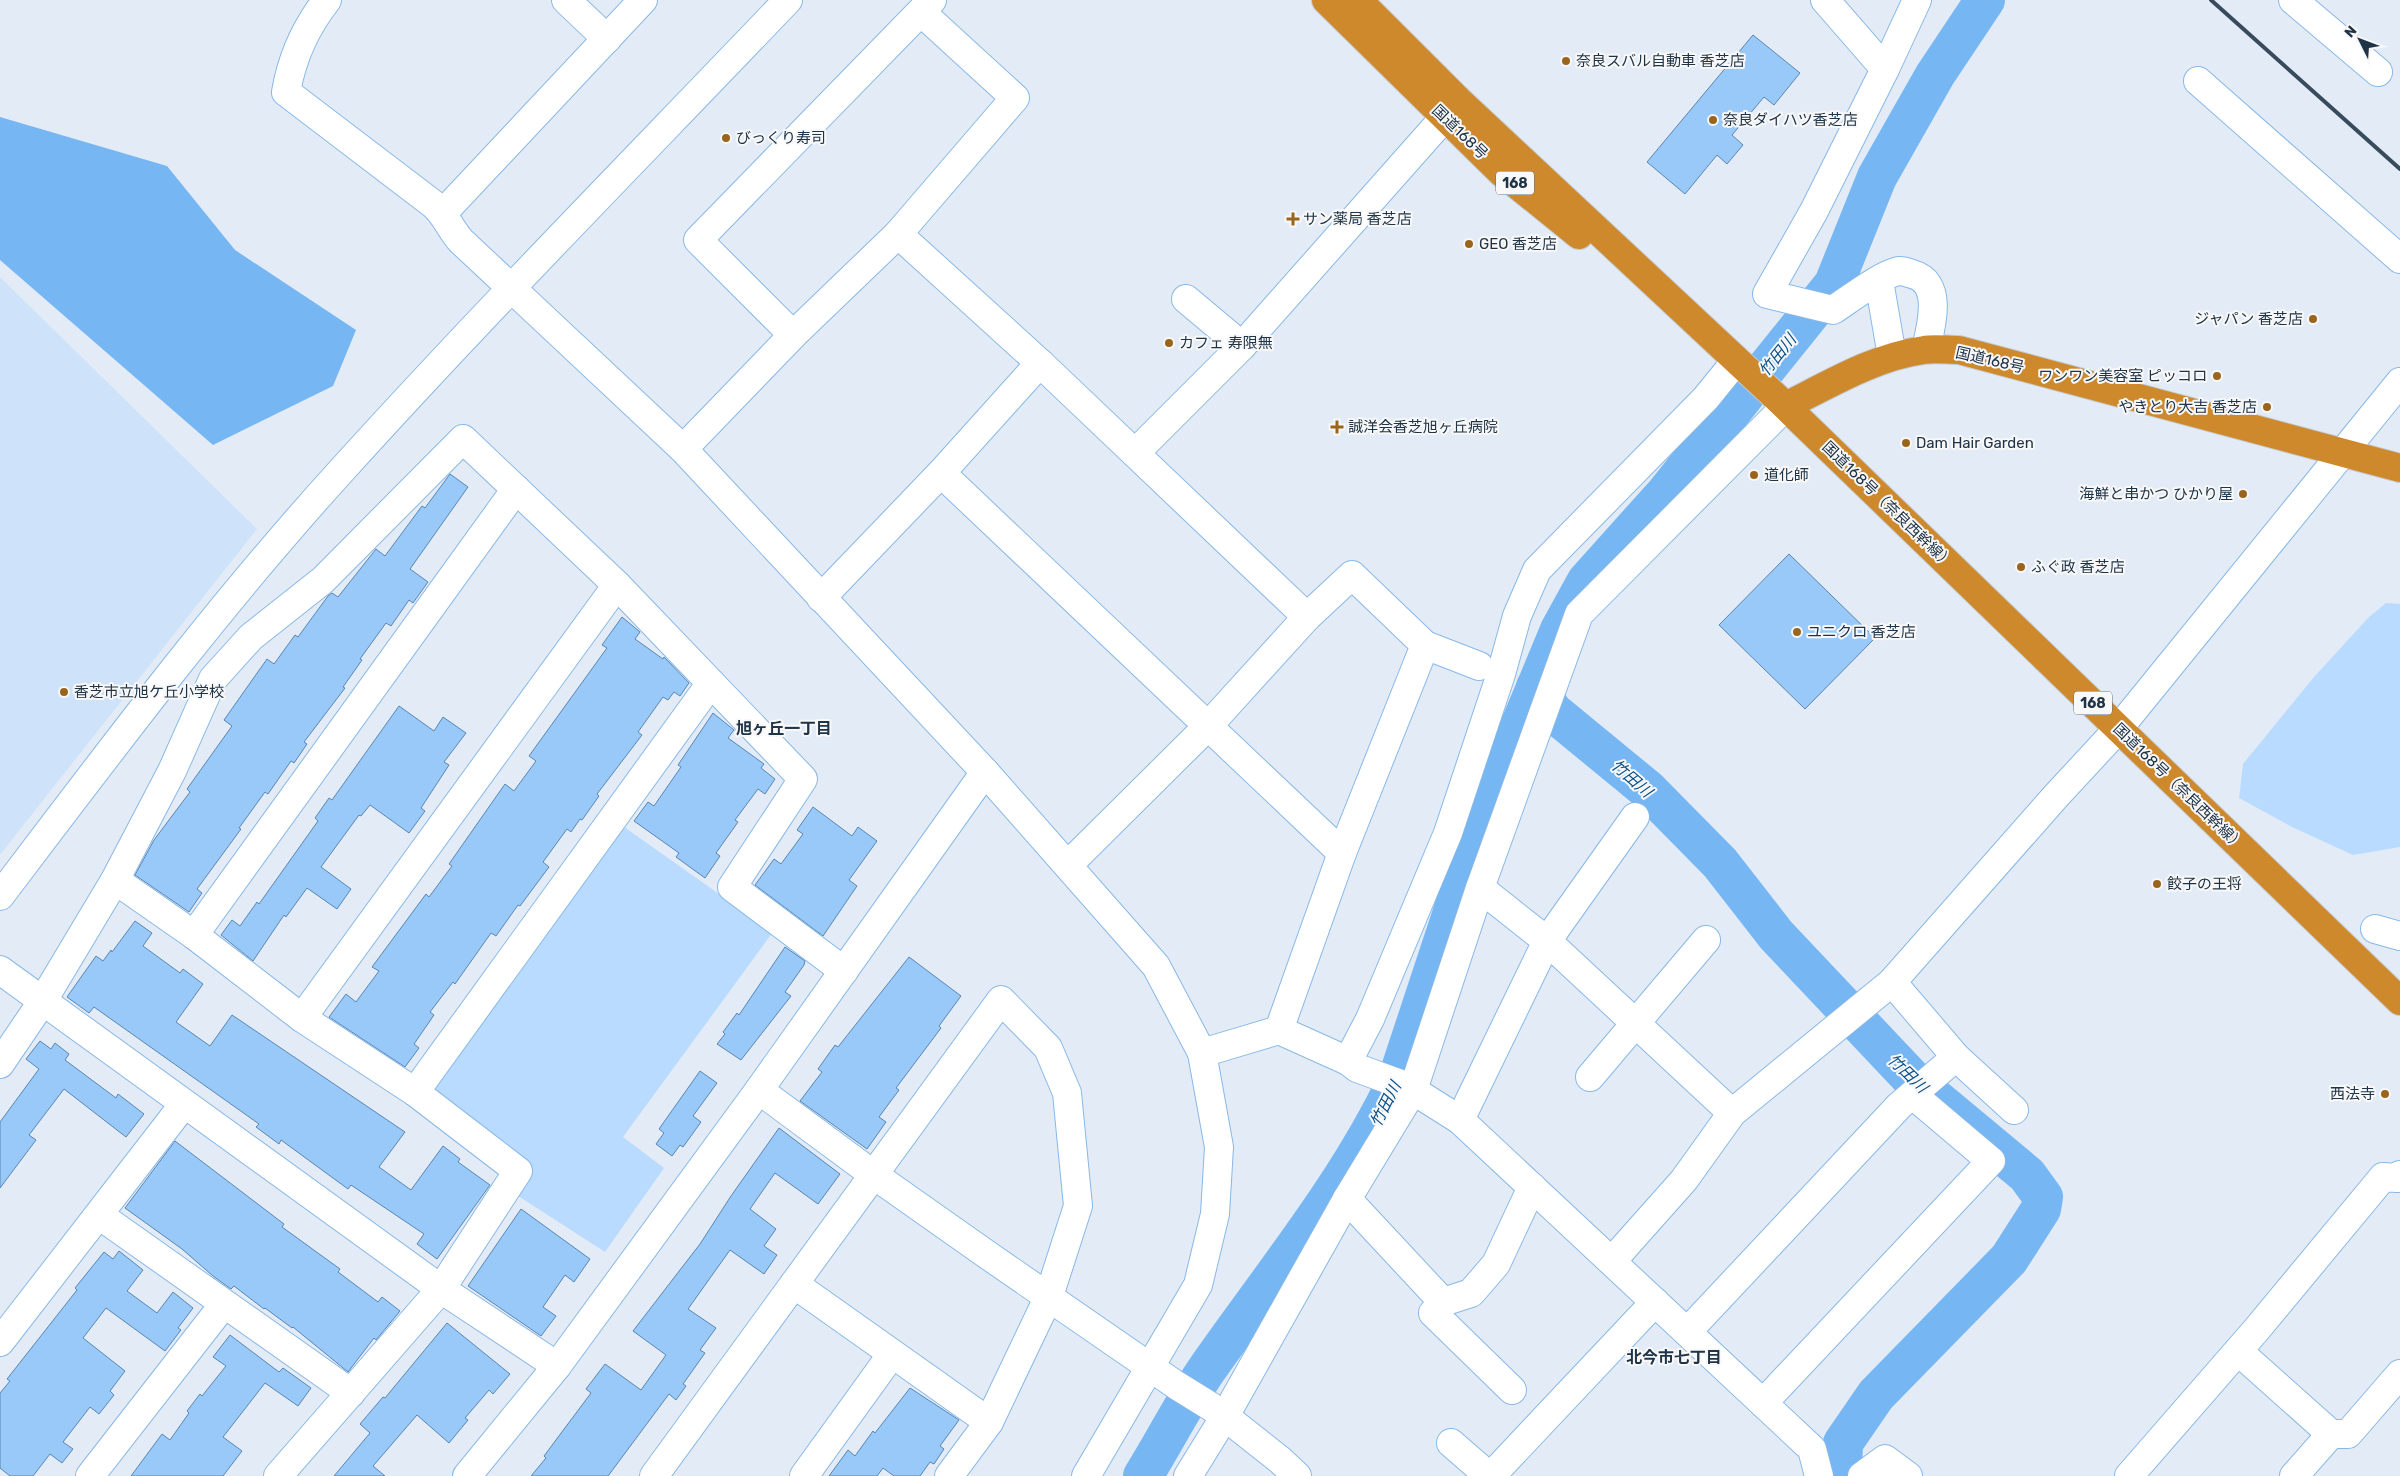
<svg xmlns="http://www.w3.org/2000/svg" width="2400" height="1476" font-family="Rubik,'Noto Sans JP',sans-serif">
<style>
.built{fill:#cee3f9}
.green{fill:#b8dbff}
.water{fill:#76b6f3}
.lines{fill:none;stroke-linecap:round;stroke-linejoin:round}
.river{stroke:#76b6f3;stroke-width:40}
.building{fill:#98c9f8;stroke:#5886b3}
.minor-casing{stroke:#88b8e7;stroke-width:30}
.highway-casing{stroke:#c5cacf;stroke-width:30}
.minor{stroke:#fff;stroke-width:28}
.highway{stroke:#cf892d;stroke-width:28}
.rail{stroke:#384b5d;stroke-width:4}
.poi-dot{fill:#9a641d;stroke:#f8f8f8;stroke-width:2}
.labels{text-anchor:middle;stroke-width:4;stroke-linejoin:round;paint-order:stroke}
.shield{fill:#f8f8f8;stroke:#616f7c;stroke-width:1}
.shield-label{font-size:14px;font-weight:bold;fill:#203447}
.poi-label{font-size:15px;fill:#203447;stroke:#f8f8f8;text-anchor:start}
.street-label{font-size:15px;fill:#203447;stroke:#f8f8f8}
.water-label{font-size:16px;font-style:italic;fill:#0a528a;stroke:#f8f8f8}
.neighbourhood-label{font-size:16px;font-weight:bold;fill:#203447;stroke:#f8f8f8}
</style>
<rect width="100%" height="100%" fill="#e3ecf6"/>
<!-- built -->
<path class="built" d="M0,277l257,252 -257,326z"/>
<!-- green -->
<g class="green">
<path d="M2386,603l14,1v243l-47,8 -61,-28 -53,-29 4,-34 71,-87 55,-60z"/>
<path d="M617,822l156,110 -150,205 41,31 -59,84 -93,-60 13,-23 -105,-77z"/>
</g>
<!-- water -->
<path class="water" d="M0,117l167,49 68,84 121,80 -23,56 -120,59 -213,-185z"/>
<g class="lines">
<!-- river -->
<g class="river">
<path d="M1536,687l17,25 95,78 72,73 56,72 137,145 114,95 16,22 -2,12 -32,50 -133,136 -33,48 -1,26 2,7"/>
<path d="M1143,1476c21,-34 40,-71 62,-104 66,-95 142,-186 192,-291l96,-290 67,-161 27,-49 79,-88 168,-209 43,-107 58,-102 50,-75"/>
</g>
</g>
<!-- building -->
<g class="building">
<path d="M1753,35l47,38 -26,32 -10,-8 -32,38 11,10 -16,19 -10,-9 -32,39 -38,-32z"/>
<path d="M450,474l18,13 -58,82 18,13 -15,21 -4,-3 -18,26 -5,-3 -26,36 2,1 -19,27 2,1 -41,54 3,2 -13,19 -3,-2 -23,33 -3,-2 -26,36 2,1 -44,60 5,4 -13,19 -54,-37 19,-35 36,-48 -3,-3 45,-63 -8,-6 43,-61 7,5 21,-29 3,2 30,-41 4,-3 6,4 38,-48 9,7 37,-50 3,2z"/>
<path d="M1789,554l86,84 -70,71 -86,-84z"/>
<path d="M622,617l18,15 -5,7 28,20 1,-2 25,26 -9,13 -6,-4 -6,8 -5,-3 -25,35 4,3 -45,59 2,2 -17,24 -2,-1 -9,13 -4,-3 -24,33 6,5 -29,39 -2,-1 -22,31 -5,-3 -36,51 -2,-2 -23,30 4,3 -20,29 5,4 -14,19 -76,-50 17,-23 10,8 23,-31 -7,-4 54,-73 3,3 23,-31 -3,-2 56,-80 9,7 22,-30 -7,-5 78,-108 -5,-3z"/>
<path d="M399,706l35,25 9,-14 23,16 -22,29 5,3 -28,43 4,3 -16,22 -39,-28 -9,11 -2,-1 -38,52 30,22 -14,20 -30,-21 -21,29 -2,-2 -31,46 -32,-26 11,-15 8,6 17,-24 2,2 59,-83 -3,-3 14,-20 3,2z"/>
<path d="M713,713l21,17 -6,8 36,26 -3,4 14,11 -10,15 -7,-5 -23,31 3,2 -22,31 4,3 -15,22 -29,-21 3,-4 -45,-32 14,-19 6,4 27,-39 -3,-2z"/>
<path d="M813,807l39,29 6,-9 19,14 -28,39 8,6 -34,50 -68,-51 19,-26 7,5 22,-30 -6,-4z"/>
<path d="M135,921l17,12 -9,13 37,27 3,-4 20,15 -27,38 34,24 22,-31 173,117 -26,35 32,23 32,-44 17,13 -2,3 32,23 -53,74 -20,-15 7,-10 -73,-49 -3,4 -67,-49 -2,4 -23,-17 3,-3 -165,-117 -5,6 -22,-16 29,-41 7,5 8,-11 1,2z"/>
<path d="M785,947l20,14 -1,4 -19,27 6,4 -50,64 -24,-16 8,-10 -2,-2 14,-19 2,2z"/>
<path d="M909,957l52,39 -22,30 2,2 -45,60 3,2 -20,27 7,5 -19,27 -67,-48 22,-29 -4,-3 17,-24 3,2z"/>
<path d="M40,1041l11,8 4,-6 14,11 -4,6 51,38 2,-4 26,20 -18,23 -62,-48 -35,46 7,5 -36,48v-66l39,-53 -13,-10z"/>
<path d="M700,1071l17,12 -24,33 8,6 -18,25 -3,-2 -8,11 -16,-12 8,-11 -5,-4z"/>
<path d="M779,1128l61,46 -22,30 -43,-31 -25,36 26,20 -12,17 13,9 -13,19 -34,-24 -42,59 28,19 -16,22 5,3 -22,31 3,2 -10,14 -7,-6 -61,82h-77l15,-18 -2,-2 47,-63 -5,-4 19,-25 36,26 25,-35 -33,-24 67,-87 31,-48z"/>
<path d="M175,1141l109,83 -2,3 58,42 -2,3 40,30 4,-5 18,14 -24,29 -2,-2 -26,34 -55,-45 -1,1 -27,-20 -1,1 -30,-23 -3,3 -18,-13 -31,-27 -57,-41z"/>
<path d="M521,1209l69,50 -16,23 -9,-7 -22,32 13,9 -15,20 -73,-50z"/>
<path d="M119,1251l24,19 -16,21 30,22 16,-21 20,16 -15,20 3,2 -16,21 -59,-43 -23,30 42,33 -15,20 4,4 -15,19 -9,-7 -27,35 10,7 -11,14 -12,-9 -17,22h-23l-10,-8v-75l10,-12 -3,-2 70,-89 -2,-2 29,-36 9,7z"/>
<path d="M447,1323l63,51 -17,20 -4,-4 -24,28 3,2 -19,23 -32,-28 -44,51 12,10h-51l36,-43 -10,-9 23,-27 2,1z"/>
<path d="M230,1335l49,37 4,-4 28,20 -13,18 -33,-23 -42,54 19,14 -19,25h-92l31,-42 8,6 19,-27 -2,-2 13,-17 2,2 24,-30 -13,-9z"/>
<path d="M910,1388l49,32 -19,26 4,3 -10,15 -4,-2 -10,14h-26l-11,-8 -6,8h-48l19,-26 7,6 18,-25 2,2z"/>
</g>
<g class="lines">
<!-- minor casing -->
<g class="minor-casing">
<g id="minor">
<path d="M327,0c-22,28 -35,57 -41,92l147,112c13,11 17,25 28,37l222,208 302,323 171,194 46,87 17,94 -4,67 -17,71 -112,191"/>
<path d="M566,0l41,39"/>
<path d="M1825,0l60,69 -71,142 -47,83 66,16c14,-9 52,-38 67,-39 4,0 9,2 12,3 32,8 19,53 14,75"/>
<path d="M2293,0l85,72"/>
<path d="M1885,69l32,-69"/>
<path d="M2198,81l202,178"/>
<path d="M443,213l200,-213"/>
<path d="M898,234l142,129 267,254"/>
<path d="M1879,281l13,75"/>
<path d="M1186,299l56,47"/>
<path d="M793,335l-95,-95 234,-240"/>
<path d="M1040,363l-99,110 401,380"/>
<path d="M683,449l110,-114 105,-101 117,-136 -94,-86"/>
<path d="M1135,453l107,-107 217,-245"/>
<path d="M821,598l120,-125"/>
<path d="M1425,645l54,21"/>
<path d="M1068,865l140,-139 99,-109 45,-42 73,70 -83,208 -63,177"/>
<path d="M115,880l79,55 108,83 113,74 103,79 -77,118 -163,187"/>
<path d="M1480,888l67,53 185,172"/>
<path d="M0,896c110,-145 219,-291 342,-426 145,-160 297,-314 446,-470"/>
<path d="M2375,929l25,7"/>
<path d="M194,935l322,-446"/>
<path d="M0,970l441,319 116,77"/>
<path d="M1892,982l64,75 58,53"/>
<path d="M302,1018l315,-433"/>
<path d="M1202,1053l77,-23 69,31 9,7 49,18 54,34 352,329 7,27"/>
<path d="M1348,1061l22,-42 78,-186 53,-159 16,-58 20,-46 169,-172 30,-37"/>
<path d="M0,1064l42,-62 73,-122 57,-109 41,-92 38,-42 72,-57 140,-141 154,146 186,194 -71,108 112,84"/>
<path d="M1590,1077l116,-137"/>
<path d="M759,1090l115,85 115,81 187,129 42,26 62,49 17,16"/>
<path d="M415,1092l296,-409"/>
<path d="M1460,1120l87,-179 88,-124"/>
<path d="M1347,1199l96,103 28,-9 25,-29 36,-77"/>
<path d="M99,1215l252,178"/>
<path d="M1612,1261l72,-81 48,-67 160,-131 164,-186 63,-68 281,-346"/>
<path d="M794,1284l195,138"/>
<path d="M1443,1302l-10,11 79,77"/>
<path d="M1687,1332l212,-226 57,-49"/>
<path d="M0,1342l184,-238"/>
<path d="M2238,1351l93,83"/>
<path d="M1763,1403l228,-242 -78,-66"/>
<path d="M1451,1443l38,33"/>
<path d="M90,1476l134,-172"/>
<path d="M467,1476l90,-110 202,-276 226,-318"/>
<path d="M654,1476l347,-476 47,48 19,45 11,113 -29,90 -60,126 -40,54"/>
<path d="M804,1476l88,-122"/>
<path d="M1188,1476l37,-60 122,-217 66,-109 67,-202 99,-274 207,-208"/>
<path d="M1491,1476l164,-174"/>
<path d="M1862,1476l23,-17 23,17"/>
<path d="M2129,1476l128,-147 126,-152 14,1 3,-3"/>
<path d="M2294,1476l37,-42h17l52,-60"/>
</g>
</g>
<!-- highway casing -->
<g class="highway-casing">
<g id="highway">
<path d="M1326,0l175,172 78,63"/>
<path d="M1358,0l101,101 317,296 624,604"/>
<path d="M1786,406c44,-22 88,-49 138,-56 11,-2 23,0 35,0l441,118"/>
</g>
</g>
<!-- minor -->
<use href="#minor" class="minor"/>
<!-- highway -->
<use href="#highway" class="highway"/>
<!-- rail -->
<path class="rail" d="M2211,0l189,169"/>
</g>
<!-- markers -->
<g class="poi-dot">
<circle cx="1566" cy="61" r="5"/>
<circle cx="1713" cy="120" r="5"/>
<circle cx="726" cy="138" r="5"/>
<path d="M1290.5 211.5h5v5h5v5h-5v5h-5v-5h-5v-5h5z"/>
<circle cx="1469" cy="244" r="5"/>
<circle cx="2313" cy="319" r="5"/>
<circle cx="1169" cy="343" r="5"/>
<circle cx="2217" cy="376" r="5"/>
<circle cx="2267" cy="407" r="5"/>
<path d="M1334.5 419.5h5v5h5v5h-5v5h-5v-5h-5v-5h5z"/>
<circle cx="1906" cy="443" r="5"/>
<circle cx="1754" cy="475" r="5"/>
<circle cx="2243" cy="494" r="5"/>
<circle cx="2021" cy="567" r="5"/>
<circle cx="1797" cy="632" r="5"/>
<circle cx="64" cy="692" r="5"/>
<circle cx="2157" cy="884" r="5"/>
<circle cx="2385" cy="1094" r="5"/>
</g>
<g class="labels">
<!-- shield labels -->
<g class="shield">
<rect x="1496" y="171.5" width="38" height="23" rx="4"/>
<rect x="2074" y="691.5" width="38" height="23" rx="4"/>
</g>
<g class="shield-label">
<text x="1515" y="188">168</text>
<text x="2093" y="708">168</text>
</g>
<!-- poi labels -->
<g class="poi-label">
<text x="1576" y="66">奈良スバル自動車 香芝店</text>
<text x="1723" y="125">奈良ダイハツ香芝店</text>
<text x="736" y="143">びっくり寿司</text>
<text x="1303" y="224">サン薬局 香芝店</text>
<text x="1479" y="249">GEO 香芝店</text>
<text x="2303" y="324" text-anchor="end">ジャパン 香芝店</text>
<text x="1179" y="348">カフェ 寿限無</text>
<text x="2207" y="381" text-anchor="end">ワンワン美容室 ピッコロ</text>
<text x="2257" y="412" text-anchor="end">やきとり大吉 香芝店</text>
<text x="1348" y="432">誠洋会香芝旭ヶ丘病院</text>
<text x="1916" y="448">Dam Hair Garden</text>
<text x="1764" y="480">道化師</text>
<text x="2233" y="499" text-anchor="end">海鮮と串かつ ひかり屋</text>
<text x="2031" y="572">ふぐ政 香芝店</text>
<text x="1807" y="637">ユニクロ 香芝店</text>
<text x="74" y="697">香芝市立旭ケ丘小学校</text>
<text x="2167" y="889">餃子の王将</text>
<text x="2375" y="1099" text-anchor="end">西法寺</text>
</g>
<!-- street labels -->
<g class="street-label">
<text transform="translate(1460 132) rotate(44)" y="5">国道168号</text>
<text transform="translate(1990 360) rotate(13)" y="5">国道168号</text>
<text transform="translate(1888 505) rotate(44)" y="5">国道168号（奈良西幹線）</text>
<text transform="translate(2179 787) rotate(44)" y="5">国道168号（奈良西幹線）</text>
</g>
<!-- water labels -->
<g class="water-label">
<text transform="translate(1777 355) rotate(-51)" y="6">竹田川</text>
<text transform="translate(1632 778) rotate(41)" y="6">竹田川</text>
<text transform="translate(1908 1073) rotate(44)" y="6">竹田川</text>
<text transform="translate(1385 1104) rotate(-63)" y="6">竹田川</text>
</g>
<!-- neighbourhood labels -->
<g class="neighbourhood-label">
<text x="784" y="734">旭ヶ丘一丁目</text>
<text x="1674" y="1363">北今市七丁目</text>
</g>
</g>
<!-- north arrow -->
<g transform="translate(2360 40) rotate(312)" stroke="#f8f8f8" stroke-width="4" paint-order="stroke">
<path d="M0-4L9 19L0 12L-9 19Z" fill="#203447"/>
<text y="-8" font-size="14" font-weight="bold" text-anchor="middle" fill="#203447">N</text>
</g>
</svg>
